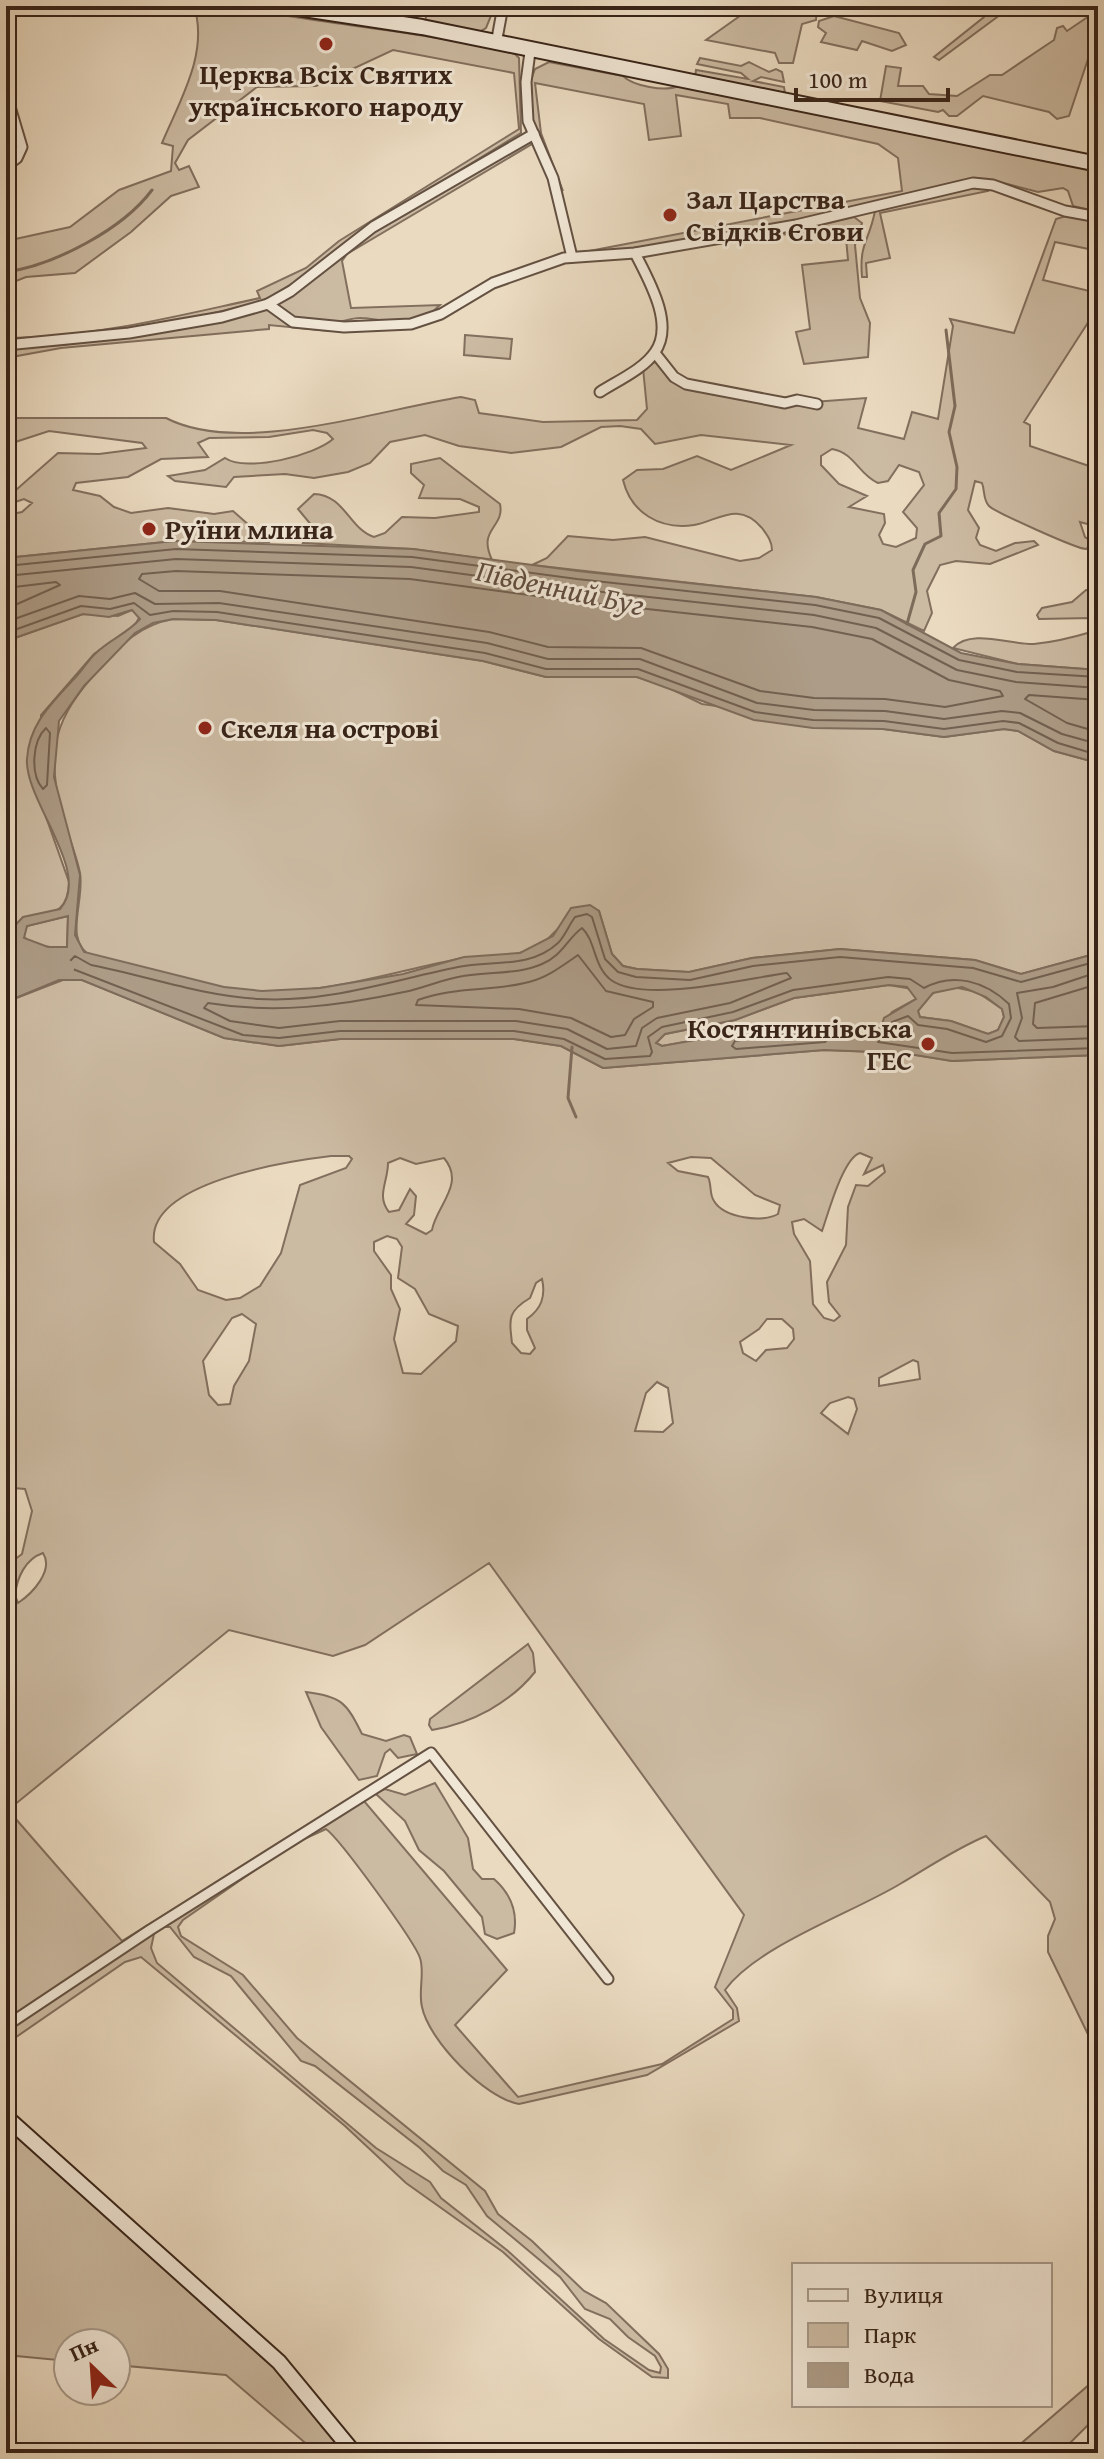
<svg xmlns="http://www.w3.org/2000/svg" width="1104" height="2459" font-family="'Gentium Book Plus',serif">
<style>
.green{fill:#ccbba3;stroke:#826f5e;stroke-width:2;fill-rule:evenodd}
.water{fill:#ad9c87;stroke:#7e6c5b;stroke-width:2;fill-rule:evenodd}
.lines{fill:none;stroke-linecap:round;stroke-linejoin:round}
.shore{stroke:#726050;stroke-width:2}
.stream{stroke:#7e6c5b;stroke-width:3}
.river{stroke:#ad9c87;stroke-width:18}
.street-casing{stroke:#645142;stroke-width:13}
.secondary-casing{stroke:#372318;stroke-width:18}
.street{stroke:#f1e7d6;stroke-width:9}
.secondary{stroke:#f1e7d6;stroke-width:14}
.poi-dot{fill:#8f2418;stroke:#f1e7d6;stroke-width:3}
.labels{text-anchor:middle;stroke-width:6;stroke-linejoin:round;paint-order:stroke}
.poi-label{font-size:28px;font-weight:bold;fill:#372318;stroke:#f1e7d6;text-anchor:start}
.water-label{font-size:30px;font-style:italic;fill:#604d3f;stroke:#f1e7d6}
</style>
<rect width="100%" height="100%" fill="#eadac0"/>
<filter id="stains"><feTurbulence type="fractalNoise" baseFrequency=".0025" numOctaves="4"/><feColorMatrix values="0 0 0 0 .2 0 0 0 0 .09 0 0 0 0 .02 0 0 0 .5 -.17"/></filter>
<radialGradient id="worn" r=".72"><stop offset=".6" stop-color="#630" stop-opacity="0"/><stop offset="1" stop-color="#630" stop-opacity=".3"/></radialGradient>
<!-- green -->
<g class="green">
<path d="M194,6c49,0 86,10 134,16 62,9 125,16 187,32l4,4 2,75 -163,100 -42,36 -54,33 -83,19 -123,18 -50,3v-4c86,0 170,-22 254,-40l-3,-7 49,-23 33,-27 180,-112 -5,-56 -121,-23 -77,36 -59,1 -69,53 -13,23 4,7 10,-4 10,21 -28,9 -40,36 -56,41 -49,4 -20,8v-44l64,-14 49,-37 52,-19 2,-25 -11,-3c18,-43 47,-90 32,-137z"/>
<path d="M428,6h67l-9,22 -9,5 -52,-11z"/>
<path d="M754,6h63l-1,14 -14,4 -9,39h-14l-4,-10 -69,-13z"/>
<path d="M990,6h22l-73,54 -5,-3 50,-40z"/>
<path d="M1098,10l-2,25 -27,81 -12,3 -8,-7 -66,-16 -26,20h-8l-6,-6 -5,2 -58,-11 6,-35 15,2 -3,18h25l6,8 28,2 33,-21h12l52,-35 3,-12 6,-2 4,5z"/>
<path d="M834,16l65,17 7,12 -14,6 -30,-10 -5,9 -36,-8 5,-9 -8,-6 1,-6z"/>
<path d="M700,58l41,8 8,-4 20,10 7,-3 6,3 2,10 -23,-5 -8,4 31,6 1,6 -90,-16 1,-7 52,9 -7,-6 -44,-9z"/>
<path d="M549,62l74,14c10,10 42,16 55,10l420,83v43l-25,-6 -5,-15 -5,-3 -25,4 -46,-12h-25l-81,24 -238,44 -64,4 318,-61 -4,-33 -20,-14 -118,-26h-30l-2,-14 -52,-9 5,41 -32,4 -5,-36 -109,-21 6,50 22,58c-15,-36 -46,-83 -28,-122z"/>
<path d="M528,140l4,4 -185,110 -5,7 9,47 89,-3c-27,28 -45,15 -78,13 -11,-1 -20,5 -31,5l-1,8 -61,-6v4l-208,19 -55,10v-10l56,-3 119,-16 88,-22 114,-81z"/>
<path d="M977,186l11,2v3l-108,22 10,45 -24,5 1,14h-5c-3,-34 7,-35 13,-66z"/>
<path d="M1072,214l26,6v31l-43,-9 -12,38 55,13v14l-74,115 6,3v21l68,23v58l-18,-5 5,15 9,6 -8,6c-9,0 -91,-37 -97,-43 -6,-6 -4,-15 -7,-23l-7,-2 -7,29 11,18 -3,10 4,7 16,6 19,-8 19,-2 4,4 -48,19 -34,-3 -16,4 -13,26 5,22 -8,18 -43,-21 -65,-13 -284,-32 15,-7 21,-22 45,4 32,-3 95,24 19,-3 13,-8c0,-9 -5,-15 -10,-22 -24,-28 -44,-7 -68,-3 -34,5 -63,-12 -71,-45l14,-10 26,-1 34,-13 34,14 60,-25 -90,-10 -46,9 -14,-15 -21,-3 -19,1 -40,20 -50,6 -52,-7 -34,-11 -35,7 -20,21 -22,9 -34,6 -29,-4 -51,3 -8,10 -51,-6 -7,-5 37,-6 20,-12c22,15 90,-3 108,-19l-6,-6 -14,-3 -44,7 -60,1 -11,5 10,14 -47,2 -33,18 -52,6 -3,7 27,6 14,11 17,6 37,-5 46,6 19,-3 35,31 -93,-1 -169,17v-43l16,-3 10,-9 -8,-4 -18,6v-11l10,-4 42,-37 41,1 47,-6 -4,-5 -93,-12 -43,14v-27h160c75,39 215,-9 295,-21l14,3 4,13 64,9 94,-2 10,-11 -4,-41 14,-7 11,15 104,26 38,5 3,-5 53,-4 -8,30 46,11 8,-27 26,7 15,-93 -3,-7 64,14 42,-114zM832,449c23,4 26,25 46,34l10,-2 11,-16 20,7 5,13 -21,27 14,16 -1,10 -20,9 -13,-3 -4,-9 6,-12 -1,-9 -35,-7 18,-11 -28,-12 -18,-19v-9z"/>
<path d="M854,217l8,6 -7,22 5,53 10,25 -2,34 -64,7 -8,-32 14,-3 -8,-64 46,-5 -3,-33 -65,8z"/>
<path d="M465,335l47,4 -2,20 -46,-4z"/>
<path d="M440,458l60,46c5,24 -23,24 -8,56l-79,-11 -110,-6 10,-16 -15,-18 16,-15c31,1 35,35 60,43l11,-4 17,-16 33,1 44,-6v-5l-19,-8 -41,-1 5,-13 -13,-12v-9z"/>
<path d="M1086,590l12,1v79l-80,-6 -65,-16c18,-20 57,-3 81,-4 21,-2 37,-6 57,-12l4,-8 -4,-6 -52,1 -2,-4 5,-7 30,-6z"/>
<path d="M132,610l8,6 -5,9 -41,29 -53,61 4,99 24,68c-1,42 -31,27 -55,44 -3,2 -5,6 -8,9v-294l77,-27 35,2z"/>
<path d="M173,619l43,1 267,41 63,16h91l28,9 37,18 181,25 61,8 60,-8 14,2 36,20 44,12v190l-77,21 -46,-14 -135,-11 -88,9 -63,14 -52,-3 -14,-3 -11,-12 -13,-43c-12,5 -29,9 -40,17 -7,5 -12,14 -22,19 -25,13 -58,7 -84,13 -64,13 -126,34 -193,31 -56,-2 -111,-23 -167,-34 -31,-15 -8,-55 -13,-84 -4,-20 -13,-39 -18,-58 -17,-66 -7,-97 37,-146 22,-25 41,-44 74,-50z"/>
<path d="M68,916l-1,31c-14,1 -35,0 -44,-11l4,-10z"/>
<path d="M68,978l14,2 142,58 55,8 61,-7h174l47,7 42,22 221,-18 79,3 49,8 146,-6v1000l-50,-103v-16l7,-17 -5,-17 -64,-66c-31,13 -57,31 -86,48 -48,29 -143,62 -175,106l12,18 2,13 -92,54 -128,29c-34,-6 -90,-63 -97,-97 -4,-16 3,-34 -2,-49 -5,-16 -80,-119 -94,-129l-35,16 -108,75 -5,7 3,9 62,39 54,63 188,153 13,23 34,27 52,50 22,12 53,51 9,15v9l-16,-1 -53,-38 -96,-87 -97,-69 -61,-57 -204,-169 -16,5 -119,82v-786l8,-11v-10l-8,-6v-229zM860,1153l12,5 -8,16 19,-9 2,7 -17,14 -12,-1 -8,22 -2,38 -19,37 2,20 11,14 -6,5 -10,-3 -11,-14 -3,-43 -16,-27 -2,-12 12,-3 18,12c6,-17 21,-73 38,-78zM331,1156h18l3,3 -6,9 -46,17 -19,68 -21,33 -20,12 -14,2 -28,-10 -18,-26 -26,-22c-7,-60 135,-81 177,-86zM691,1157l20,1 44,37 25,10 -2,9c-15,9 -54,4 -64,-13 -5,-7 -2,-16 -6,-24l-30,-6 -10,-8zM400,1158l16,6 28,-6c22,26 -8,48 -12,72l-6,4 -20,-10 8,-9 2,-19 -6,-7 -11,21 -10,2c-13,-16 -1,-30 -1,-49zM387,1236l10,3 5,8 -4,31 17,11 14,25 29,12 -2,15 -35,33 -18,-1 -9,-34 6,-30 -9,-20v-14l-17,-24v-9zM542,1279c4,18 -1,30 -15,40v11l8,18 -5,6 -9,-1 -9,-10c-3,-25 -4,-32 18,-45l6,-15zM242,1314l14,10 -7,37 -15,25 -4,18 -12,1 -9,-10 -6,-34 29,-43zM767,1319h15l11,10 1,10 -7,9 -21,2 -10,11 -13,-8 -3,-11 19,-13zM913,1360l5,2 2,17 -41,7v-8zM657,1382l11,6 5,35 -10,9 -28,-1 11,-38zM848,1397l6,2 3,10 -9,25 -27,-21 9,-10zM13,1488l12,1 7,22 -10,43 -12,9 -2,-15 5,-31 -6,-18zM43,1553c11,17 -10,40 -25,50l-3,-8c2,-17 10,-36 28,-42zM489,1563l255,352 -29,72 18,23v9l-71,45 -144,33 -63,-72 52,-55 -148,-175 -237,146 -114,-131 221,-180 104,26 32,-11zM164,1927h6l24,30 37,19 70,85 14,5 105,82 23,23 23,14 21,31 73,61 25,32 25,10 18,18 27,19 6,11 -1,6 -11,-3 -45,-31 -96,-88 -67,-53 -11,-16 -54,-34 -219,-185 -6,-15 3,-14z"/>
<path d="M889,985l23,4 4,10 -24,13 -11,16 -107,-2 -112,20 -6,-3 9,-9 70,-14 59,-22z"/>
<path d="M953,987l24,5 25,17 2,8 -6,13 -10,4 -37,-13 -31,-4 -2,-6c10,-16 17,-22 35,-24z"/>
<path d="M528,1644l5,9 2,19c-25,31 -63,51 -103,58l-3,-5 1,-6z"/>
<path d="M306,1692c36,5 40,10 56,42l24,7 18,-6 6,2 7,17 -19,4 -8,-9 -5,4 -8,23 -18,4 -38,-53z"/>
<path d="M435,1783l33,55 5,31 9,10h12c17,15 24,32 20,54l-17,6 -12,-5 -3,-17 -38,-46 -25,-21 -14,-29 -30,-28 10,-4 20,6z"/>
<path d="M6,2125l266,239 77,89h-32l-91,-78 -110,-10v-22h-48v18l-62,-6z"/>
<path d="M1098,2377v38l-38,38h-50z"/>
</g>
<!-- water -->
<path class="water" d="M175,541l238,8 165,22 238,26 65,13 80,43 57,11 80,6v93l-44,-12 -36,-20 -14,-2 -60,8 -61,-8 -70,-1 -59,-8 -117,-43h-91l-63,-16 -267,-41 -43,-1 -20,4 -18,10 -51,53 -25,35 -5,56 26,98 -5,60 9,17 140,35 38,4 58,-3 83,-14 61,-17 56,-4 33,-17 18,-28 19,-3 9,6 13,43 11,12 14,3 52,3 63,-14 88,-9 135,11 46,14 77,-21v102l-146,6 -49,-8 -79,-3 -221,18 -42,-22 -47,-7h-174l-61,7 -55,-8 -142,-58h-23l-53,22v-36l6,-9h-6v-22l17,-18 37,-8c33,-36 -36,-109 -33,-150 2,-34 23,-54 45,-78 9,-8 15,-20 24,-28 13,-13 32,-20 44,-34l-8,-9 -23,7 -26,-3 -77,27v-83zM68,916l-1,31h-19l-24,-9 3,-12zM889,985l18,2 9,12 -32,19 -3,10 -107,-2 -112,20 -6,-3 9,-9 70,-14 59,-22zM962,987l24,10 16,12 2,8 -6,13 -10,4 -37,-13 -31,-4 -2,-6 15,-18z"/>
<g class="lines">
<!-- shore -->
<g class="shore">
<path d="M6,566l170,-17 236,8 165,22 238,26 64,13 80,42 58,12 81,5"/>
<path d="M176,571l234,8 164,22 238,26 60,12 77,41 51,11 3,5 -58,11 -60,-8 -71,-1 -54,-7 -119,-43 -93,-1 -59,-15 -269,-41h-61l-20,-12 3,-5z"/>
<path d="M6,576l170,-17 235,8 164,22 239,26 62,13 81,42 59,12 82,6"/>
<path d="M6,588l50,-6 4,3 -54,24"/>
<path d="M6,622l73,-26 31,3 25,-6 20,11 64,-1 268,40 61,16h92l117,44 57,7 71,1 59,8 58,-8 18,2 42,21 36,10"/>
<path d="M6,633l75,-27 29,3 24,-6 16,12 23,-4 44,1 268,41 61,16h92l117,43 58,8 71,1 60,8 59,-8 16,2 39,20 40,12"/>
<path d="M1098,700l-69,-5 -4,4 42,24 31,9"/>
<path d="M46,728l4,5 -3,52 -4,4c-13,-14 -11,-48 3,-61z"/>
<path d="M582,928c14,13 11,38 29,52 33,24 137,-2 176,-7l4,5 -61,25 -73,15 -15,10 -6,18 -29,3 -40,-20 -51,-8h-176l-61,7 -49,-7 -26,-13 4,-5c66,11 131,3 196,-11 20,-4 39,-13 59,-16 27,-5 54,-1 79,-12 20,-8 25,-25 40,-36z"/>
<path d="M578,955l28,36 47,11v5l-19,12 -9,16 -14,2 -40,-19 -52,-9 -103,-4 2,-5c38,-14 73,-8 111,-18 19,-5 33,-16 49,-27z"/>
<path d="M1098,961l-77,21 -48,-14 -133,-11 -87,9 -63,14 -54,-3 -18,-5 -13,-13 -13,-42 -5,-3 -12,3c-6,8 -10,19 -17,26 -28,26 -66,17 -100,24 -65,13 -130,36 -199,32 -57,-3 -112,-23 -168,-34l-16,-9 -10,10 178,69 36,3 61,-7h174l50,8 41,20 45,-3 2,-4 -4,-15 14,-10 71,-15 60,-22 95,-13 22,2 14,9c29,-16 61,-7 85,16l2,14 -9,18 -16,6 -39,-13 -29,-4 -10,-9 -16,6 -14,20 74,11 146,-5"/>
<path d="M1098,972l-45,15 -36,6 5,25 -7,19 4,4 79,-3"/>
<path d="M1098,984l-63,19 -2,21 4,4 61,-2"/>
<path d="M775,1034h49l4,5 -3,3 -89,7 -4,-3 3,-5z"/>
</g>
<!-- stream -->
<g class="stream">
<path d="M6,272c49,-7 117,-43 146,-82"/>
<path d="M907,624l9,-32 -3,-22 12,-26 16,-8 -2,-23 17,-24 1,-22 -8,-35 6,-26 -9,-76"/>
<path d="M572,1047l-4,51 8,19"/>
</g>
<!-- river -->
<path class="river" d="M6,981l40,-15 19,2"/>
<!-- street casing -->
<g class="street-casing">
<g id="street">
<path d="M6,7l2,-1"/>
<path d="M496,44l7,-38"/>
<path d="M530,52l-4,30 2,39 25,57 19,79"/>
<path d="M6,93l16,54 -5,11 -11,8"/>
<path d="M268,304l25,18 51,5 67,-3 30,-10 52,-31 71,-25 71,-5 161,-28 177,-42 20,2 72,26 33,6"/>
<path d="M6,345l123,-12 93,-16 46,-13 23,-13 82,-64 161,-93"/>
<path d="M655,353l19,24 12,7 99,19 12,-3 20,4"/>
<path d="M600,392c17,-11 44,-23 55,-40 20,-28 -7,-73 -20,-99"/>
<path d="M6,2026l144,-96 281,-177 177,226"/>
</g>
</g>
<!-- secondary casing -->
<g class="secondary-casing">
<g id="secondary">
<path d="M284,6l138,21 676,137"/>
<path d="M6,2117l273,245 75,91"/>
</g>
</g>
<!-- street -->
<use href="#street" class="street"/>
<!-- secondary -->
<use href="#secondary" class="secondary"/>
</g>
<!-- markers -->
<g class="poi-dot">
<circle cx="326" cy="44" r="8"/>
<circle cx="670" cy="215" r="8"/>
<circle cx="149" cy="529" r="8"/>
<circle cx="205" cy="728" r="8"/>
<circle cx="928" cy="1044" r="8"/>
</g>
<g class="labels">
<!-- poi labels -->
<g class="poi-label">
<text x="326" y="84" text-anchor="middle">Церква Всіх Святих<tspan x="326" dy="32">українського народу</tspan></text>
<text x="686" y="209">Зал Царства<tspan x="686" dy="32">Свідків Єгови</tspan></text>
<text x="165" y="539">Руїни млина</text>
<text x="221" y="738">Скеля на острові</text>
<text x="912" y="1038" text-anchor="end">Костянтинівська<tspan x="912" dy="32">ГЕС</tspan></text>
</g>
<!-- water labels -->
<g class="water-label">
<text transform="translate(560 588) rotate(12)" y="10">Південний Буг</text>
</g>
</g>
<!-- margin -->
<rect width="1104" height="2459" fill="none" stroke="#eadac0" stroke-width="32"/>
<rect x="8" y="8" width="1088" height="2443" fill="none" stroke="#372318" stroke-width="4"/>
<rect x="16" y="16" width="1072" height="2427" fill="none" stroke="#372318" stroke-width="2"/>
<!-- legend -->
<rect x="792" y="2263" width="260" height="144" fill="#f1e7d6" stroke="#a7998a" stroke-width="2"/>
<rect x="808" y="2289" width="40" height="12" fill="#f1e7d6" stroke="#a7998a" stroke-width="2"/>
<text x="864" y="2303" font-size="24" fill="#372318">Вулиця</text>
<rect x="808" y="2323" width="40" height="24" fill="#ccbba3" stroke="#a7998a" stroke-width="2"/>
<text x="864" y="2343" font-size="24" fill="#372318">Парк</text>
<rect x="808" y="2363" width="40" height="24" fill="#ad9c87" stroke="#a7998a" stroke-width="2"/>
<text x="864" y="2383" font-size="24" fill="#372318">Вода</text>
<!-- north arrow -->
<g transform="translate(92 2367) rotate(335)"><circle r="38" fill="#f1e7d6" stroke="#a7998a" stroke-width="2"/>
<path d="M0-6L14 30L0 20L-14 30Z" fill="#8f2418"/>
<text y="-12" font-size="22" font-weight="bold" text-anchor="middle" fill="#372318">Пн</text>
</g>
<!-- scale -->
<path d="M796 88v12h152v-12" fill="none" stroke="#372318" stroke-width="4"/>
<text x="808" y="88" font-size="24" fill="#372318" stroke="#f1e7d6" stroke-width="6" paint-order="stroke">100 m</text>
<rect width="100%" height="100%" filter="url(#stains)"/>
<rect width="100%" height="100%" fill="url(#worn)"/>
</svg>
